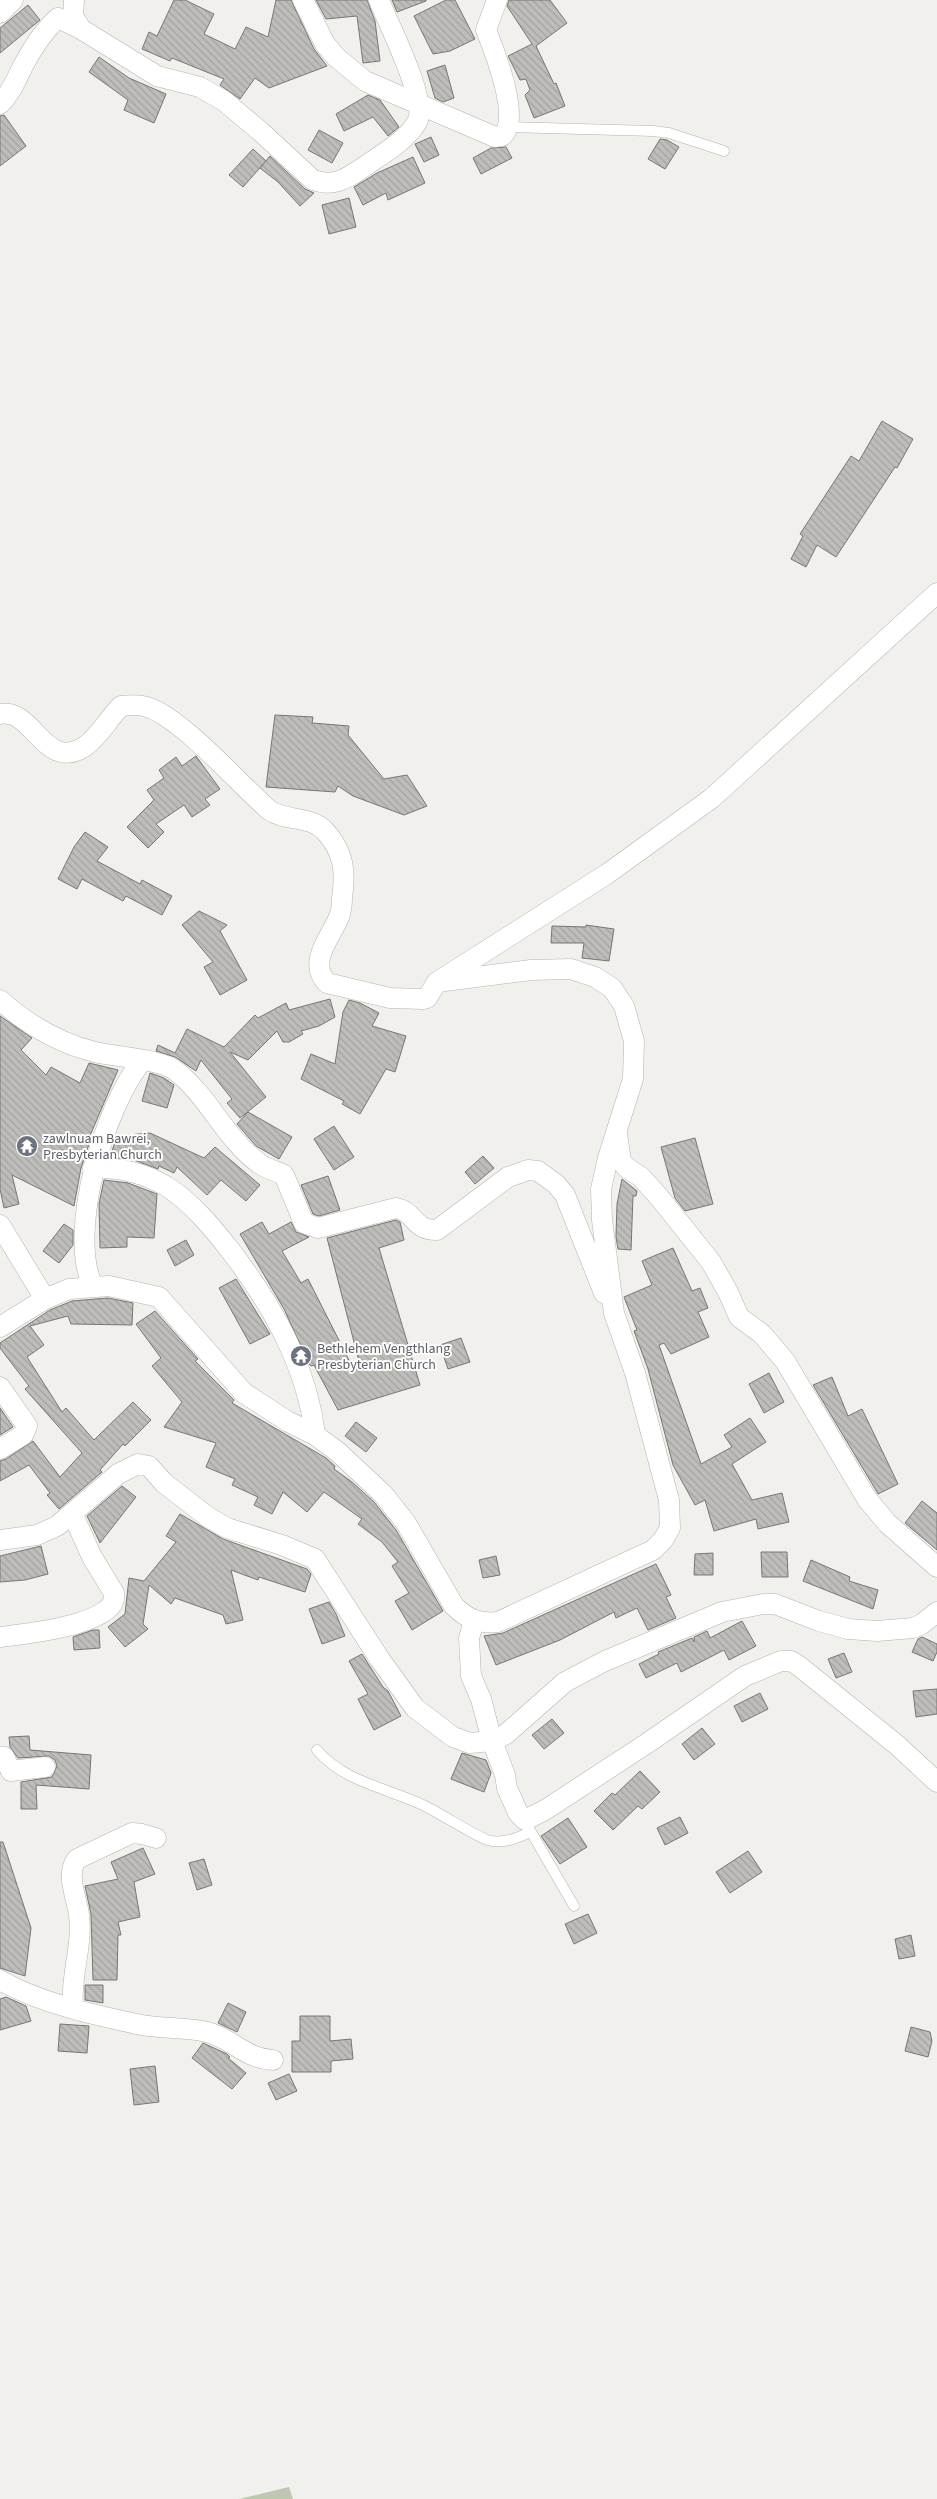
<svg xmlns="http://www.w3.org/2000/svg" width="937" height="2499" font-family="'Source Sans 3',sans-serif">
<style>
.green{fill:#bec7b1}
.building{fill:url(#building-back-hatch);stroke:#787674}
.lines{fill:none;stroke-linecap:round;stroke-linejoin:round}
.lane-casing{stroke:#b4b3b0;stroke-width:11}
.street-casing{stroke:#b4b3b0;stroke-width:21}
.lane{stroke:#fff;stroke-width:10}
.street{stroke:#fff;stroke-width:20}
.labels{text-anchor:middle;stroke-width:4;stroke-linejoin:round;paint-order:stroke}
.worship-label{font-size:14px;fill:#5b616d;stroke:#fffdfa;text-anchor:start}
</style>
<defs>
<pattern id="building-back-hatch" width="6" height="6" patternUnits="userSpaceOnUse" patternTransform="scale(1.25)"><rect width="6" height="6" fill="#bfbdba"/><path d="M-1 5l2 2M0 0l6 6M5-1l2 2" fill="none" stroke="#a4a2a0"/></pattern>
</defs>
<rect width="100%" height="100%" fill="#f1f0ec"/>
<!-- green -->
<path class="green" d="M289,2487l4,12h-54z"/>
<!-- building -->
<g class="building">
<path d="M174,0h11l29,14 -10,20 31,15 11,-22 22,10 8,-37h15l23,49 13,17 -58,22 -14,-10 -15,21 -20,-14 4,-6 -52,-21 -2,3 -28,-12 7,-17 8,4z"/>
<path d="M316,0h51l8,21 5,40 -17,2 -6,-47 -31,3z"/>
<path d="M392,0h34v1l-29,11z"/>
<path d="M446,0h9l20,39 -25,12 -17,3 -19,-38z"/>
<path d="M509,0h41l17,23 -31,23 18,38 2,-1 9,23 -31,12 -9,-23 5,-5 -4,-11 -6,1 -12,-24 24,-12 -25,-38z"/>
<path d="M28,5l12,15 -40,33v-25z"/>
<path d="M99,57l30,21 37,16 -12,29 -30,-13 4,-10 -39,-28z"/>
<path d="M445,65l9,33 -11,4 -8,-4 -8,-27z"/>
<path d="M368,95l12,5 19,27 -11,9 -15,-19 -29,14 -8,-17z"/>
<path d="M4,115l22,31 -26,20v-50z"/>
<path d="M319,130l24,13 -11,20 -24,-13z"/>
<path d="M431,137l8,18 -15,7 -9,-18z"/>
<path d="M660,139l7,1 12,7 -14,22 -17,-10z"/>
<path d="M506,147l6,11 -31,16 -8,-16 18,-10z"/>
<path d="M253,149l13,12 -23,26 -14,-12z"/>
<path d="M270,156l35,33 9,4 -14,13 -22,-24 -18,-14z"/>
<path d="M413,157l12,26 -37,17 -2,-7 -23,12 -9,-18 23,-14z"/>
<path d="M349,198l7,29 -27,7 -7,-29z"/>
<path d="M882,421l31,18 -16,29 -2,-1 -59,90 -19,-12 -11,22 -15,-8 12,-23 -3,-2 51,-78 8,5z"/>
<path d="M275,715l38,2 -1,6 37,3 -1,9 36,44 23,-4 20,31 -23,9 -51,-19 -15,-10 -3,6 -69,-5z"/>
<path d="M196,756l24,33 -15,10 5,6 -18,12 -8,-12 -28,19 8,8 -16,16 -21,-21 27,-27 -7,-10 17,-12 -5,-8 17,-13 6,9z"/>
<path d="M85,832l23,15 -11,14 43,23 2,-4 30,16 -10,19 -36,-19 -3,5 -41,-22 -5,10 -19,-10 16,-32z"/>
<path d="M199,911l28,14 -7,6 27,49 -27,15 -16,-28 9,-5 -31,-37z"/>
<path d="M586,925l28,4 -5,32 -27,-3 2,-15h-33l1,-17 34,1z"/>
<path d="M330,999l5,18 -16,9 -18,5 2,3 -14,8h-6l-6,-11 -29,29 -18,-8 36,45 -26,21 -13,-15 5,-4 -31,-39 -5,11 -21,-14 -19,-6 2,-6 17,8 12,-24 37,18 31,-32 3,3 28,-15 3,7z"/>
<path d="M349,1000l11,3 19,10 -7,13 34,10 -11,36 -9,-3 -26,45 -18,-10 2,-3 -43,-22 10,-25 24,10 8,-52z"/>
<path d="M0,1016l32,22 -11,12 25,25 5,-8 29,16 9,-20 29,7 -29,68h2l-10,30 -7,38 -62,-31 7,29 -15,4 -4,-19z"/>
<path d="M150,1073l14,5 10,7 -7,23 -25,-7z"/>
<path d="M248,1112l44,25 -13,22 -23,-13 -19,-22z"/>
<path d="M334,1126l20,31 -20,13 -20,-31z"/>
<path d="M150,1133l54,25 11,-11 45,38 -14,16 -25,-21 -14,15 -30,-28 -3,6 -15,-7 -1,3 -24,-9 -24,-3 7,-21z"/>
<path d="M695,1138l18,66 -28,7 -10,-13 -14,-51z"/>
<path d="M483,1156l11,12 -19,16 -10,-12z"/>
<path d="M328,1176l12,34 -21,6 -6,-2 -12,-29z"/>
<path d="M622,1179l15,12 -1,5h-3l-2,54 -13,-1 -2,-12 1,-33z"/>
<path d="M104,1180l24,3 29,11 -3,44 -27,-1v10l-27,1 -1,-44z"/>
<path d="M396,1220l4,2 4,18 -25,8 41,137 -82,25 -24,-45 -3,1 -2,-2 -25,-55 -44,-75 22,-12 7,12 22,-12 5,10 13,5 -27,14 19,32 7,-4 45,89 7,-3 -33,-127z"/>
<path d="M64,1224l9,6v15l-14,18 -16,-12z"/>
<path d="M186,1240l8,15 -19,11 -8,-16z"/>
<path d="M673,1248l19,43 8,-3 8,20 -10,4 11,25 -38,17 -7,-11 -5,2 42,119 31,-17 -8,-12 26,-17 16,24 -34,22 20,36 30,-7 7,29 -31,7 -2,-10 -42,12 -9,-31 -10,5 -22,-40 -25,-96 -14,-38 3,-1 -13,-33 28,-12 -10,-24z"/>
<path d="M236,1279l34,55 -20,10 -31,-56z"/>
<path d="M108,1298l25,5 -1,22 -61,-1 -3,-8 -38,10 14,19 -17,12 35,55 4,-4 28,32 39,-38 18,18 -26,26 -2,-2 -23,26 2,2 -43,37 -12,-14 3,-2 -21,-28 -29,16v-20l6,-2 27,-18 27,36 22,-24 -57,-64 4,-3 -29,-38v-5l50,-33 22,-9z"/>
<path d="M155,1311l43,48 -3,2 39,39 -2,3 94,55 9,8 -1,3 18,13 22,20 22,28 47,81 -31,19 -17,-29 14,-8 -17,-27 6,-4 -16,-20 -24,-18 4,-5 -38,-27 -17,20 -24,-20 -11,22 -18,-9 4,-8 -26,-12 3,-6 -29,-12 10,-24 -52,-16 18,-25 -30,-36 9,-8 -25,-34z"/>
<path d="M461,1338l9,24 -22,7 -8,-24z"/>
<path d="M769,1373l15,29 -20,11 -15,-29z"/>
<path d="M832,1377l16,39 14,-7 36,75 -20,10 -1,-2 -64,-107z"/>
<path d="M0,1408l13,19 -13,8z"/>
<path d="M356,1422l21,16 -11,14 -21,-16z"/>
<path d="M122,1486l14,11 -36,46 -13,-27z"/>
<path d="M922,1501l15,12v37l-32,-27z"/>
<path d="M180,1514l43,25 84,30 4,5 -6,18 -46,-15 -1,3 -27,-10 12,50 -17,4 -3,-9 -48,-17 -4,6 -22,-19 -6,39 5,5 -23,18 -17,-20 17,-13 4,-36 15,3 32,-39 -10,-6z"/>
<path d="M41,1546l7,28 -23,6 -25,2v-26z"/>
<path d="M761,1552h26l1,25h-26z"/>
<path d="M713,1553v22h-19l1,-21z"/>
<path d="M496,1556l4,19 -17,3 -4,-18z"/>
<path d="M811,1560l39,17 -1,4 29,9 -5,19 -70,-28z"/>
<path d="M656,1564l15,31 -5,2 10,21 -28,12 -11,-22 -21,10 -2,-6 -54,28 -64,25 -12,-29 19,-3z"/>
<path d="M329,1602l7,12 9,22 -23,8 -13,-35z"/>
<path d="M742,1621l14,25 -27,14 -5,-10 -43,22 -4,-9 -31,15 -7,-14 20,-10 -1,-2 34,-14 2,4v-5l13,-6 3,7z"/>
<path d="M93,1630h6l1,18 -26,2 -1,-13z"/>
<path d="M922,1637l15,7v8l-4,9 -21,-9 6,-13z"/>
<path d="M844,1653l8,19 -16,6 -8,-19z"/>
<path d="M362,1654l21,33 5,4 13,25 -27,14 -16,-31 10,-5 -19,-33z"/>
<path d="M937,1689v25l-21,3 -3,-26z"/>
<path d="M760,1693l8,16 -26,13 -8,-16z"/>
<path d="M552,1719l12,14 -20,16 -12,-14z"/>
<path d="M702,1728l13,16 -21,16 -12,-16z"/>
<path d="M29,1736l1,14 61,5 -2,34 -53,-4 1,24h-16v-27l31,-5 5,-11 -2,-6 -6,-4 -31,2 -8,-11 -1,-10z"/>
<path d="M462,1753l24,7 5,13 -7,19 -33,-13z"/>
<path d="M640,1771l20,21 -18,17 -4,-3 -25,24 -19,-19 18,-18 3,2z"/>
<path d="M680,1817l8,16 -23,12 -8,-17z"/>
<path d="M568,1818l19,29 -27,17 -19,-28z"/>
<path d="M0,1842h3l28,86 -6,48 -25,-8z"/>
<path d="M143,1848l12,26 -21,8 6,35 -22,5 3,13h-3l-1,45h-24l-2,-66 -6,-28 33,-7 -7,-17z"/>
<path d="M748,1851l14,21 -32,21 -14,-21z"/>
<path d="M204,1859l8,26 -15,5 -8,-27z"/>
<path d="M588,1914l9,19 -23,11 -9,-20z"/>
<path d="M911,1935l4,21 -16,3 -4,-20z"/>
<path d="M85,1985h18v18l-18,-3z"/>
<path d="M6,1997l20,9 5,15 -31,9v-31z"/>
<path d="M228,2003l18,9 -9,20 -19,-9z"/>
<path d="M300,2016h30v25l21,-2 2,20 -22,2v11h-39v-31h8z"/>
<path d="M60,2024l29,2 -2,27 -29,-2z"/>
<path d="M911,2027l19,5 2,9 -4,16 -23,-6z"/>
<path d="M203,2043l24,11 3,3 -2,1 18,15 -14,16 -40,-31z"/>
<path d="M155,2066l4,36 -25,3 -4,-36z"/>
<path d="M289,2074l8,17 -21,9 -8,-17z"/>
</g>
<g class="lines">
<!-- lane casing -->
<g class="lane-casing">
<g id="lane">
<path d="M508,127l145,4 16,2 55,18"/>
<path d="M317,1750c27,32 70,38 106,55 22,11 42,25 64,35 17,4 28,-1 43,-8"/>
<path d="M527,1825l47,81"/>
</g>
</g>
<!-- street casing -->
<g class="street-casing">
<g id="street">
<path d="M74,0l-1,16 8,13"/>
<path d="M303,0l22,44 11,13 29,24 130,56 7,-1c20,-16 -8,-86 -16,-106l11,-30"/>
<path d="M0,13l13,-13"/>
<path d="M0,104c11,-11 16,-24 23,-38 9,-17 20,-35 35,-48l23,11 76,47 43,11 24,14 36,30 53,49c23,8 36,-3 55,-16 16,-11 39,-24 49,-42 12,-21 -29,-98 -38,-122"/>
<path d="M0,714c33,-7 44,58 84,33 15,-10 24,-28 37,-41 8,-1 18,-2 26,1 35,11 92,77 122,103 17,12 41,5 56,21 19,21 21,41 17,67 0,6 -1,14 -3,19 -8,20 -32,45 -12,66l63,15 33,1 4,-1 10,-16 170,-108 105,-76 225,-205"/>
<path d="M0,1000c28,25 58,43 95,52 21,5 65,7 81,19 33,26 51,70 84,93 7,5 17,7 24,11l20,48 14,5 78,-20c20,4 16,22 41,22l71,-53 20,-7 10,1 18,13 9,11 39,98"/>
<path d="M617,1134l4,27 6,7 14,9 18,20 52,65 17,30 11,25 23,17 23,27 82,138 20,24 50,44"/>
<path d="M93,1168c25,-1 51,5 73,18 25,16 46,41 64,64 42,55 77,116 85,185"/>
<path d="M0,1225l45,74"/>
<path d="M93,1286c-26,-53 12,-181 49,-225"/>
<path d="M0,1327l45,-28 24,-10 40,-3 50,11 85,96 43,28 28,14 23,17 45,42 23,29 48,83c13,13 25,18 44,16l155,-72 10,-10 7,-12 -1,-28 -34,-127 -21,-60 -12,-93 -1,-31 7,-31 25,-79 1,-38 -10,-35 -12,-18 -17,-11 -24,-8 -40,1 -94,12"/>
<path d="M0,1387l27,39 -4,9 -23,14"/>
<path d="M0,1540l37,-5 20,-9 61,-52 20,-10 11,2 15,17 44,34 19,11 55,17 33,14 64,99 36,50 38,29 17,6 22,-2 14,-7 59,-52 40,-21 117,-49 41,-8h12l44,17 29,8 29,2 36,-3 9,-4 15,-12"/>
<path d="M474,1621l-5,17 2,38 10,23 11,42 13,34 2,13 11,25 7,7 20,-10 101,-66 99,-68 36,-15h10l8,5 98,79 40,37"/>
<path d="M0,1637c22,-3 121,-12 114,-44l-22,-36 -19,-42"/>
<path d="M0,1757h4l7,14 34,-4"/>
<path d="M0,1980c39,23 98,36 142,45 22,4 44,2 65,7 25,6 38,27 66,28"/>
<path d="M73,2008c-3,-31 10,-62 6,-93 -2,-17 -14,-41 -2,-56l55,-26 10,1 14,4"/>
</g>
</g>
<!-- lane -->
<use href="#lane" class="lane"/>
<!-- street -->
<use href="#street" class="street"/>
</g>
<!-- icons -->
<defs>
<g id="temple-disc" transform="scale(1.125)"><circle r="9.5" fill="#6b7280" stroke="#fffdfa"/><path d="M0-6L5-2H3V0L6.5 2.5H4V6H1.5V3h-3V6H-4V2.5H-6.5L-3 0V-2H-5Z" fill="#fff"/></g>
</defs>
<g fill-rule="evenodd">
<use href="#temple-disc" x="27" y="1146"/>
<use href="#temple-disc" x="301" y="1356"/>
</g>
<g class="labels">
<!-- worship labels -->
<g class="worship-label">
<text x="43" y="1143">zawlnuam Bawrei,<tspan x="43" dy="16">Presbyterian Church</tspan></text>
<text x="317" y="1353">Bethlehem Vengthlang<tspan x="317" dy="16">Presbyterian Church</tspan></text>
</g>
</g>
</svg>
